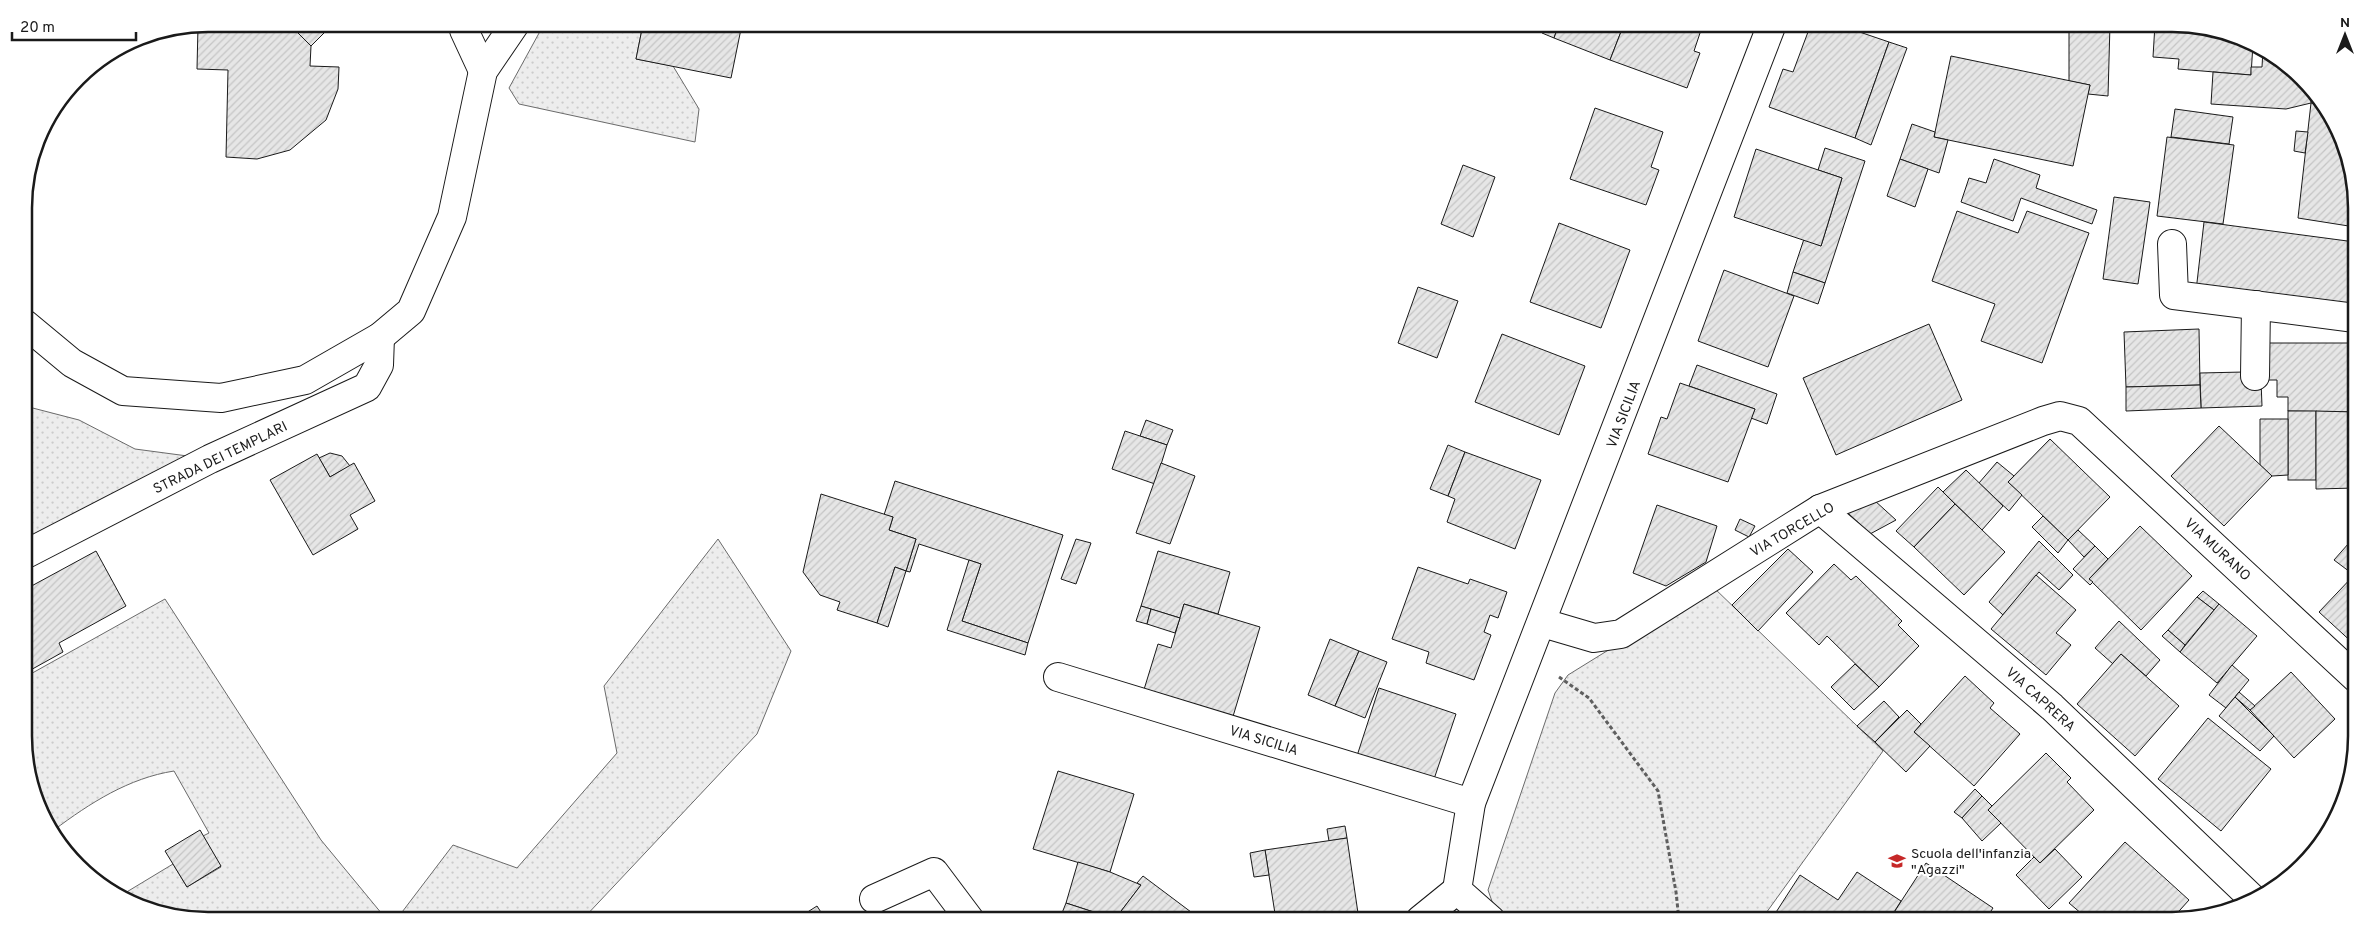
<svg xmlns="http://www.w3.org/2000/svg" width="2380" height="944" font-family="Overpass,sans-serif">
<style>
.grass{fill:url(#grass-dots);stroke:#6a6a6a}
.building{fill:url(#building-hatch);stroke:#1a1a1a}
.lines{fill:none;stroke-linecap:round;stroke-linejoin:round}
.minor-casing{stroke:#1a1a1a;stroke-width:30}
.path{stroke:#5f5f5f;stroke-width:3;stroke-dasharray:4 2.5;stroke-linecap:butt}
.minor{stroke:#fff;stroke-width:28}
.labels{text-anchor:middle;stroke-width:4;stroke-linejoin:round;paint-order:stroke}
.street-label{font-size:14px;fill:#1a1a1a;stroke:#fff}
.poi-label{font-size:14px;fill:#1a1a1a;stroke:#fff;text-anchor:start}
.rim{fill:none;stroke:#1a1a1a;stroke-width:2.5}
</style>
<defs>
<pattern id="grass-dots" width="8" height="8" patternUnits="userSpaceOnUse" patternTransform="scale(1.25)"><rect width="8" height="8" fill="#ededed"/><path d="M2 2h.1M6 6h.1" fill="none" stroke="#cbcbcb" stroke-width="1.8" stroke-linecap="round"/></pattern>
<pattern id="building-hatch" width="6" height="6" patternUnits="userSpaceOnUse" patternTransform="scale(1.25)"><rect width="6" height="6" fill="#e6e6e6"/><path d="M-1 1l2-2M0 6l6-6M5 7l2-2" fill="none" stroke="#c5c5c5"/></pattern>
</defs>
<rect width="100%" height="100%" fill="#fff"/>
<!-- grass -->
<g class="grass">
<path d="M544,24h99l-7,35 37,7 26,43 -4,33 -176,-38 -10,-16z"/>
<path d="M25,406l54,14 56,29 75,10 -184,95z"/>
<path d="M718,539l73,112 -34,83 -175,186h-186l57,-75 64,23 100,-115 -13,-67z"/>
<path d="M1712,586l171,165 -122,169h-256l-11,-13 -6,-17 67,-197 13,-18z"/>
<path d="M165,599l156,241 66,80h-179l-59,-10 -29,-14 53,-32 14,23 34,-20 -18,-31 6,-3 -35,-62c-45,7 -84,32 -120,59 -35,-30 -27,-111 -27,-154z"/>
</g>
<!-- building -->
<g class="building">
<path d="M208,24h81l22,22 -1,20 29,1 -1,22 -12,31 -36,30 -33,9 -31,-2 2,-87 -31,-1 1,-43z"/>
<path d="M289,24h38l3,3 -19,19z"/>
<path d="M643,24h99l-11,54 -95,-19z"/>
<path d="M1545,24h14l-5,14 -12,-5z"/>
<path d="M1559,24h65l-14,36 -56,-22z"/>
<path d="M1624,24h79l-9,27 6,2 -13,35 -77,-28z"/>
<path d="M1811,24h25l53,18 -34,96 -86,-31 14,-38 10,3z"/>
<path d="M1889,24h26l-3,8z"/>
<path d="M2069,24h41l-2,72 -20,-2 2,-9 -21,-4z"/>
<path d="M2155,24h17l59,10 22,10 -2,31 -73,-6 1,-10 -26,-2z"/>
<path d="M1889,42l18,6 -36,97 -16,-7z"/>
<path d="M2263,49l11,6 37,32v16l-25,6 -75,-5 2,-32 38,3v-8h11z"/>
<path d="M1951,56l139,29 -17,81 -139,-29z"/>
<path d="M2311,103l10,1 21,33 13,47v43l-57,-9z"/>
<path d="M1595,108l68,24 -12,35 8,3 -13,35 -76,-26z"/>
<path d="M2175,109l58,8 -4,27 -58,-7z"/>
<path d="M1912,124l23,8 -1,5 14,3 -9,33 -39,-14z"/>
<path d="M2296,131l12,1 -3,21 -11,-2z"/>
<path d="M2167,137l67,8 -11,79 -66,-8z"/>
<path d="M1825,148l40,13 -40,122 -32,-11 11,-33 17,7 21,-68 -24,-8z"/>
<path d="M1756,149l86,29 -21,68 -87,-29z"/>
<path d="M1900,159l28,10 -13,38 -28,-11z"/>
<path d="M1994,159l46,16 -4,13 61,22 -5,14 -71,-26 -8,23 -52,-19 8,-24 17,5z"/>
<path d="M1463,165l32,12 -22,60 -32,-13z"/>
<path d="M2114,197l36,5 -12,82 -35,-5z"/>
<path d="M1957,211l61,22 9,-22 62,22 -47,130 -61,-22 14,-37 -63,-23z"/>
<path d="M2204,222l151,20v68l-159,-19z"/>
<path d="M1559,223l71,27 -29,78 -71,-26z"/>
<path d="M1724,270l70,26 -26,71 -70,-26z"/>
<path d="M1793,272l32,11 -7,21 -31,-11z"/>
<path d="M1418,287l40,14 -21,57 -39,-15z"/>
<path d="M1929,324l33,76 -126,55 -33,-77z"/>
<path d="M2199,329l1,56 -74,2 -2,-55z"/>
<path d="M1502,334l83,32 -26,69 -84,-33z"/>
<path d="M2264,343h91v69l-67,-1v-14h-11v-17h-13z"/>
<path d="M1697,365l80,29 -10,30 -16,-6 4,-9 -66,-23z"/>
<path d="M2244,372l17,9 1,25 -61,2 -1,-35z"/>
<path d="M1680,383l75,26 -27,73 -80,-28 13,-37 6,2z"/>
<path d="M2200,385l1,23 -75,3v-24z"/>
<rect x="2288" y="411" width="28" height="69"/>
<path d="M2316,411l39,1 1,76 -40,1z"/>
<path d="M2260,419h28v56l-16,1 -12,-11z"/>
<path d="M1146,420l27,10 -6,15 -27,-9z"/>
<path d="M2219,426l53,50 -48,50 -53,-50z"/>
<path d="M1125,431l42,14 -12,39 -43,-15z"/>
<path d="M2050,439l60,58 -42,43 -60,-58z"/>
<path d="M1448,445l17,7 -17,44 -18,-7z"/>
<path d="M1465,452l76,28 -26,69 -68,-27 8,-23 -7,-3z"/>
<path d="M330,453l12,3 8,10 -20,11 -11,-19z"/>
<path d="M317,454l13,23 24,-14 21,38 -25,14 8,14 -45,26 -43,-75z"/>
<path d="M1997,462l17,14 -6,6 14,13 -13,16 -30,-28z"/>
<path d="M1161,463l34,13 -25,68 -34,-11z"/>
<path d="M1966,470l37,36 -21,24 -39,-38z"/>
<path d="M895,481l168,54 -35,108 -66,-22 19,-57 -62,-20 -9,28 -4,-1 10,-32 -27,-9 4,-13 -9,-2z"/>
<path d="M1938,487l17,17 -41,43 -18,-16z"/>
<path d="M821,494l72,23 -4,13 27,9 -10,32 -11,-4 -18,56 -40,-13 3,-8 -20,-7 -17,-23z"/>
<path d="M1874,500l22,20 -26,14 -23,-22z"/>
<path d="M1955,504l50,48 -41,43 -50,-48z"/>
<path d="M1657,505l60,21 -11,36 -40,24 -33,-13z"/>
<path d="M2043,516l25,24 -10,13 -26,-26z"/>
<path d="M1740,519l15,7 -6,11 -14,-7z"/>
<path d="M2140,526l52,50 -51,54 -52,-51z"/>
<path d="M2078,530l17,16 -11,11 -16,-17z"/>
<path d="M2356,535v38l-2,2 -20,-15z"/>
<path d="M1076,539l15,4 -15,41 -15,-5z"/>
<path d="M2039,541l34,34 -14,15 -20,-18 -36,43 -14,-13z"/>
<path d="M2095,546l13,13 -19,20 4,3 -3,3 -17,-16z"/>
<path d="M1788,549l25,23 -55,59 -26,-26z"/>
<path d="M96,551l30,55 -67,37 4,9 -36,20 -1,-83z"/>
<path d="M1158,551l72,21 -12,42 -34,-10 -4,14 -39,-12z"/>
<path d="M969,560l12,4 -19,57 66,22 -3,12 -78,-25z"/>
<path d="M1834,564l17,16 5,-4 46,45 -4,4 21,21 -40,41 -52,-51 -8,9 -33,-32z"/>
<path d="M895,567l11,4 -18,56 -11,-4z"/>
<path d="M1418,567l50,17 2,-5 37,13 -9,26 -8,-3 -6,17 7,3 -17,45 -48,-17 3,-11 -37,-13z"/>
<path d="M2356,573v73l-37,-34z"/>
<path d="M2036,575l40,35 -20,23 15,12 -25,30 -55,-46z"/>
<path d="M2203,591l16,13 -5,6 -17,-13z"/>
<path d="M2197,597l17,13 -29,35 -17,-15z"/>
<path d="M1184,604l76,23 -29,96 -89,-27 16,-52 13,4z"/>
<path d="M2219,604l38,32 -40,47 -37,-31z"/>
<path d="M1141,606l10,3 -4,15 -11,-3z"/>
<path d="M1151,609l29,9 -5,15 -28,-9z"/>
<path d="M2119,621l41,39 -14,16 -25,-22 -8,10 -18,-16z"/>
<path d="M2168,630l17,15 -5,7 -18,-16z"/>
<path d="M1330,639l29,12 -24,55 -27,-11z"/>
<path d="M1359,651l28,11 -22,56 -30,-12z"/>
<path d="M2121,654l58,52 -44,50 -58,-52z"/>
<path d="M1855,664l24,23 -25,23 -23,-23z"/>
<path d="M2232,665l17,15 -23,28 -17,-13z"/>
<path d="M2291,672l44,47 -41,39 -44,-48z"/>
<path d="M1965,676l29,27 -4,5 30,26 -46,52 -60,-54z"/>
<path d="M1379,688l77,26 -25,74 -76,-26z"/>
<path d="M2239,692l16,14 -5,4 -15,-13z"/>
<path d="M2235,697l39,39 -14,15 -41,-35z"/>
<path d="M1884,701l15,16 -24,25 -18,-16z"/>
<path d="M1907,710l14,14 -7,8 16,14 -24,26 -31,-30z"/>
<path d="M2208,718l63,51 -50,62 -63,-52z"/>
<path d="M2046,753l25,25 -4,4 27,28 -54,53 -52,-53z"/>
<path d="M1058,771l76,23 -24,78 -77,-23z"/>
<path d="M1975,789l7,7 -20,22 -8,-6z"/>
<path d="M1982,796l10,10 -4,4 13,13 -19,18 -20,-23z"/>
<path d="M1345,826l2,12 -18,3 -2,-12z"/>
<path d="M200,830l21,36 -34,21 -22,-36z"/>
<path d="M1347,838l12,82h-83l-11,-70z"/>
<path d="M2125,842l64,58 -18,20h-82l-20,-17z"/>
<path d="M2055,849l27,28 -33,32 -33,-34 18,-18 6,6z"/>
<path d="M1265,850l4,25 -15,2 -4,-24z"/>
<path d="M1078,862l32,10 31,13 -26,34 -49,-16z"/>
<path d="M1926,863l67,45 -8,12h-96z"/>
<path d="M1857,872l44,29 -12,19h-118l29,-45 38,25z"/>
<path d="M1143,876l52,39 -5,5h-106l-22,-7 4,-10 49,16 26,-34 -4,-2z"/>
<path d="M817,906l9,14h-31z"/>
</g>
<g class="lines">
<!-- minor casing -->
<g class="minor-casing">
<g id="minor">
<path d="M464,24v6l19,41"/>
<path d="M2172,244l2,51 181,23"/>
<path d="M25,324l47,39 51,28 98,7 84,-18 75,-43 31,-26 41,-94 31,-146 32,-47"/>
<path d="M2255,376l1,-71"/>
<path d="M1820,509l232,198 201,192"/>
<path d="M26,554l184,-95 157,-72 12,-22 1,-28"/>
<path d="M1543,623l51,15 27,-4 199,-125 223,-88 17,-5 19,5 277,257"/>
<path d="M1058,677l413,126"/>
<path d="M874,899l60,-27 36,48"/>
<path d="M1420,920l37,-30"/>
<path d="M1491,920l-34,-30 14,-87 301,-779"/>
</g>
</g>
<!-- path -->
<path class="path" d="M1559,677l30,21 69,93 18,101 3,28"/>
<!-- minor -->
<use href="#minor" class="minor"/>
</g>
<!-- icons -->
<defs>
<g id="school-bare" transform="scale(1.35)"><path d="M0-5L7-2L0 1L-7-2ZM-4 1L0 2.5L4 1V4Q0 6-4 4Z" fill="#c62828" stroke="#fff" stroke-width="2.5" paint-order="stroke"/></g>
</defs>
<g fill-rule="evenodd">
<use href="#school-bare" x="1897" y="861"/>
</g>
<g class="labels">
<!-- street labels -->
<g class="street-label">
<text transform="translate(1623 414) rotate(-69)" y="5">VIA SICILIA</text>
<text transform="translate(220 457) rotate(-26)" y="5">STRADA DEI TEMPLARI</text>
<text transform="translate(1792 529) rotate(-30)" y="5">VIA TORCELLO</text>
<text transform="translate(2218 549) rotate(43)" y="5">VIA MURANO</text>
<text transform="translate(2041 699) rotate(42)" y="5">VIA CAPRERA</text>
<text transform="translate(1264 740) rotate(17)" y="5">VIA SICILIA</text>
</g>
<!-- poi labels -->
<g class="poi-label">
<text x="1911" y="858">Scuola dell'infanzia<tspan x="1911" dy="16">"Agazzi"</tspan></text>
</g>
</g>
<!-- crop -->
<path d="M0 0H2380V944H0ZM208 32H2172A176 176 0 0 1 2348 208V736A176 176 0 0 1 2172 912H208A176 176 0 0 1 32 736V208A176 176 0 0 1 208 32Z" fill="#fff" fill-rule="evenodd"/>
<path class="rim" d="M208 32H2172A176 176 0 0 1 2348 208V736A176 176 0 0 1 2172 912H208A176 176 0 0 1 32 736V208A176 176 0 0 1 208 32Z"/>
<!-- north arrow -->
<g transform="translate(2345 35)" stroke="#ffffff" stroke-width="4" paint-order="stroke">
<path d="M0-4L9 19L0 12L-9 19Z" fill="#1a1a1a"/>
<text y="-8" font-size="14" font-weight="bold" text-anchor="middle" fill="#1a1a1a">N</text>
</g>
<!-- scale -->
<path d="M12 32v8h124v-8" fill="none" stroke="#1a1a1a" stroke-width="2.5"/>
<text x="20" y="32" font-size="15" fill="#1a1a1a" stroke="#ffffff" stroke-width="4" paint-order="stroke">20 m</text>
</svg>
